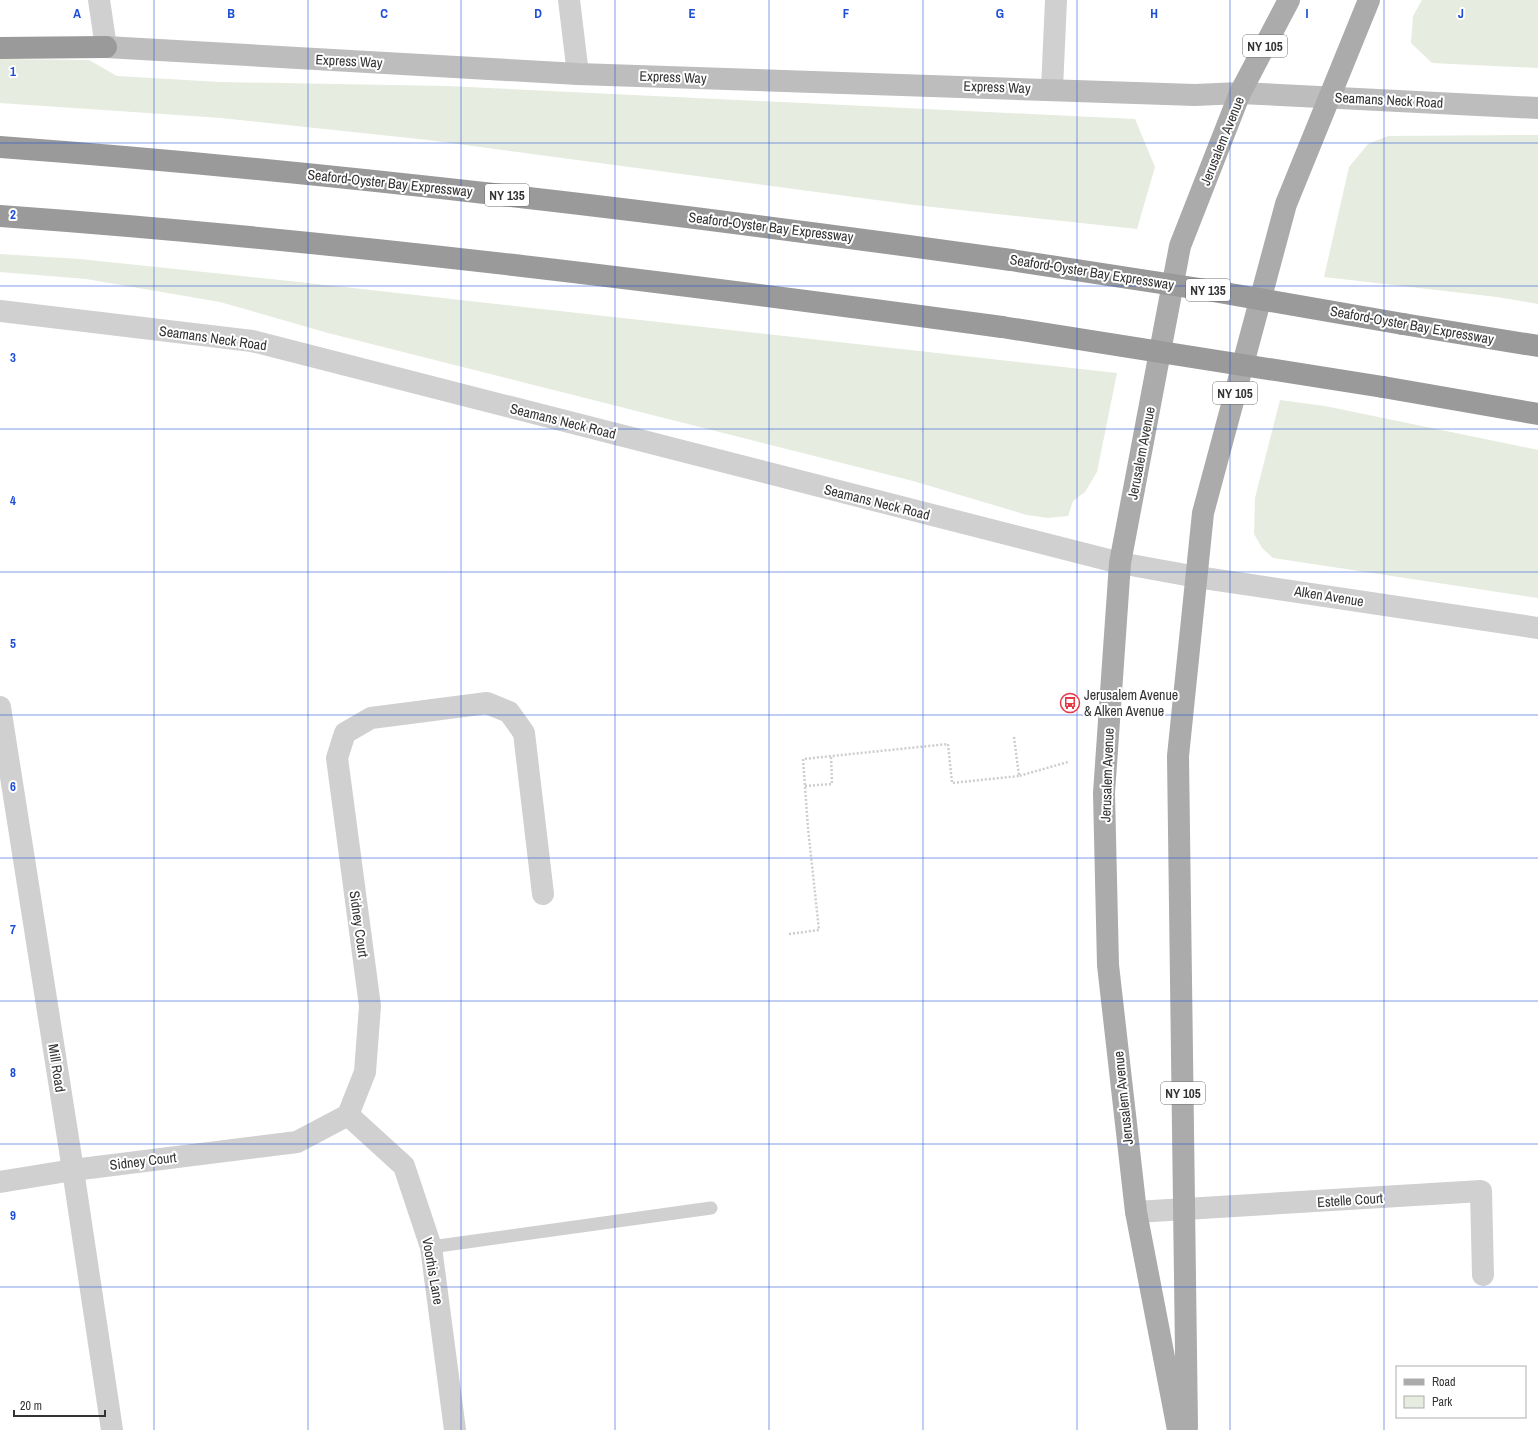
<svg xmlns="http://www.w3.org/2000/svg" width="1538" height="1430" font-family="'Archivo Narrow',sans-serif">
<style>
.green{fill:#e6ecdf}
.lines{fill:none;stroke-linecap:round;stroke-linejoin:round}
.path{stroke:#cdcdcd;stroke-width:2.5;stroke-dasharray:2 2;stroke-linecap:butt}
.service{stroke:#d0d0d0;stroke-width:13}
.minor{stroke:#d0d0d0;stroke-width:22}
.tertiary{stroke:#d0d0d0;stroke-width:22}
.secondary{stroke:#bdbdbd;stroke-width:22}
.primary{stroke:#ababab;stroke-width:22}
.motorway{stroke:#9a9a9a;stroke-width:22}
.motorway-bridge{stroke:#9a9a9a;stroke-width:22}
.grid{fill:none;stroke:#1d4ed8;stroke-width:1;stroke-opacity:0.55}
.labels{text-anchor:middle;stroke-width:4;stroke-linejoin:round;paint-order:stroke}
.shield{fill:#fff;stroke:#707070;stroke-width:1}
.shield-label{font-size:13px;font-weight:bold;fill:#333}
.street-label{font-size:14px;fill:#333;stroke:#fff}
.poi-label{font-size:14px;fill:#333;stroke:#fff;text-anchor:start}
.grid-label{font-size:13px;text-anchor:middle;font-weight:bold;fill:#1d4ed8;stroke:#fff;stroke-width:4;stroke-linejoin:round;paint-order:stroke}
</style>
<rect width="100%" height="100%" fill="#fff"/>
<!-- green -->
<g class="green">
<path d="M1422,0h116v68l-106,-5 -21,-20 2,-27z"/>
<path d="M0,59l89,1 28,16 103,6 227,4 688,33 20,48 -18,62 -223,-24 -486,-65 -207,-22 -221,-15z"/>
<path d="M1538,135v169l-41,-7 -173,-20 25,-110 19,-23 20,-8z"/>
<path d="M0,254l80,5 228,24 809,90 -20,99 -12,20 -12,9 -5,15 -20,2 -21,-3 -114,-34 -585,-148 -108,-31 -134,-23 -86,-7z"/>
<path d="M1280,400l45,6 213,44v148l-265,-40 -11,-10 -8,-14 1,-36z"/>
</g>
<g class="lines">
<!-- path -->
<g class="path">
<path d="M1014,737l5,39 49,-14"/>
<path d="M805,786l27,-2 -1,-28"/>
<path d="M789,934l30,-4 -11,-102 -5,-69 145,-15 4,39 67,-7"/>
</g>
<!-- service -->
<path class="service" d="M431,1247l280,-39"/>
<!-- minor -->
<g class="minor">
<path d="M99,0l7,47"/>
<path d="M569,0l9,74"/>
<path d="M1052,89l4,-89"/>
<path d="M1120,563l77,14 341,51"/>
<path d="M0,707l73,463 39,260"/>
<path d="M348,1115l56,51 27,81 24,183"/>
<path d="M0,1182l73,-12 224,-28 51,-27 17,-43 5,-66 -33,-248 8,-25 26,-15 116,-15 22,9 15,21 19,161"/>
<path d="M1136,1212l345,-21 2,84"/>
</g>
<!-- tertiary -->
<path class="tertiary" d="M0,311l252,30 868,222"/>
<!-- secondary -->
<path class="secondary" d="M106,47l472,27 617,21 45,-2 298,15"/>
<!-- primary -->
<g class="primary">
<path d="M1187,1427l-9,-671 25,-243 83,-309 83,-204"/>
<path d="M1178,1430l-42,-218 -28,-247 -4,-172 16,-230 60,-317 60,-153 49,-93"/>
</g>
<!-- motorway -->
<g class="motorway">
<path d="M0,48l106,-1"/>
<path d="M0,147c338,25 675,66 1011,113"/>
<path d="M0,216c335,24 669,66 1002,111"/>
<path d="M1403,324l135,22"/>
<path d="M1383,387l155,27"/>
</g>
<!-- motorway-bridge -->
<g class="motorway-bridge">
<path d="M1011,260l202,31 190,33"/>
<path d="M1002,327l381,60"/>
</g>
</g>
<!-- grid -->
<path class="grid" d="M154,0v1430M308,0v1430M461,0v1430M615,0v1430M769,0v1430M923,0v1430M1077,0v1430M1230,0v1430M1384,0v1430M0,143h1538M0,286h1538M0,429h1538M0,572h1538M0,715h1538M0,858h1538M0,1001h1538M0,1144h1538M0,1287h1538"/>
<!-- icons -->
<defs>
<g id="bus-ring" transform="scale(1)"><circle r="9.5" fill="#fff" stroke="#e63946" stroke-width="1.5"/><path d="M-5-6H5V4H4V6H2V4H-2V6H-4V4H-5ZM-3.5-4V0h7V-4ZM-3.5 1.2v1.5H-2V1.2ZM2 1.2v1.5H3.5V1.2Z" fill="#e63946"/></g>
</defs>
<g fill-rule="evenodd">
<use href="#bus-ring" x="1070" y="703"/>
</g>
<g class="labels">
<!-- shield labels -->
<g class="shield">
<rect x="1243" y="35" width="44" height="22" rx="3"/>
<rect x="485" y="184" width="44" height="22" rx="3"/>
<rect x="1186" y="279" width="44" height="22" rx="3"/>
<rect x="1213" y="382" width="44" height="22" rx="3"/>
<rect x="1161" y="1082" width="44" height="22" rx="3"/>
</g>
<g class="shield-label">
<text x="1265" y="51">NY 105</text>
<text x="507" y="200">NY 135</text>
<text x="1208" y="295">NY 135</text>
<text x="1235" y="398">NY 105</text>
<text x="1183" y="1098">NY 105</text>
</g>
<!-- street labels -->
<g class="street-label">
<text transform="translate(349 61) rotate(3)" y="5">Express Way</text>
<text transform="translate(673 77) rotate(2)" y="5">Express Way</text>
<text transform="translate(997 87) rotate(2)" y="5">Express Way</text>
<text transform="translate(1389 100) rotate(3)" y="5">Seamans Neck Road</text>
<text transform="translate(1222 141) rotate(-68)" y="5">Jerusalem Avenue</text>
<text transform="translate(390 183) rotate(6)" y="5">Seaford-Oyster Bay Expressway</text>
<text transform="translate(771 227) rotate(7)" y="5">Seaford-Oyster Bay Expressway</text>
<text transform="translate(1092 272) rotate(9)" y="5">Seaford-Oyster Bay Expressway</text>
<text transform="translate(1412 325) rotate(10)" y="5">Seaford-Oyster Bay Expressway</text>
<text transform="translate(213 338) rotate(8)" y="5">Seamans Neck Road</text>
<text transform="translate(563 421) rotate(14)" y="5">Seamans Neck Road</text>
<text transform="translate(1141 453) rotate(-79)" y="5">Jerusalem Avenue</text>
<text transform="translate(877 502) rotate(14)" y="5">Seamans Neck Road</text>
<text transform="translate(1329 596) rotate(9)" y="5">Alken Avenue</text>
<text transform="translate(1107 775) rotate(-88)" y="5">Jerusalem Avenue</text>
<text transform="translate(359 924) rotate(82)" y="5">Sidney Court</text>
<text transform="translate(57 1068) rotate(81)" y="5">Mill Road</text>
<text transform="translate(1123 1098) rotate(-96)" y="5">Jerusalem Avenue</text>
<text transform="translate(143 1161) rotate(-7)" y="5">Sidney Court</text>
<text transform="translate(1350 1200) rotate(-4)" y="5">Estelle Court</text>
<text transform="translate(433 1271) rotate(80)" y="5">Voorhis Lane</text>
</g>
<!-- poi labels -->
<g class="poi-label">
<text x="1084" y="700">Jerusalem Avenue<tspan x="1084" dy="16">&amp; Alken Avenue</tspan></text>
</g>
</g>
<g class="grid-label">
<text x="77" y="18">A</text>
<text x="231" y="18">B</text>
<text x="384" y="18">C</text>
<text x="538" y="18">D</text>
<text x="692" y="18">E</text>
<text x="846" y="18">F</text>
<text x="1000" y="18">G</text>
<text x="1154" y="18">H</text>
<text x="1307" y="18">I</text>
<text x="1461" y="18">J</text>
<text x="13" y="76">1</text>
<text x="13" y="219">2</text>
<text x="13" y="362">3</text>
<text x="13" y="505">4</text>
<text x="13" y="648">5</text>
<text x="13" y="791">6</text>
<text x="13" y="934">7</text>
<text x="13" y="1077">8</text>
<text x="13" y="1220">9</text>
</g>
<!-- legend -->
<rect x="1396" y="1366" width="130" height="52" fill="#ffffff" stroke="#adadad"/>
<rect x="1404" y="1379" width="20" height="6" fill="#ababab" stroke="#adadad"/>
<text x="1432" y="1386" font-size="12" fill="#333333">Road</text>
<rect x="1404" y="1396" width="20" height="12" fill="#e6ecdf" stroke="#adadad"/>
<text x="1432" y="1406" font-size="12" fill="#333333">Park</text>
<!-- scale -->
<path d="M14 1410v6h91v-6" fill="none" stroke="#333333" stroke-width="2"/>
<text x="20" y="1410" font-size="12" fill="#333333" stroke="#ffffff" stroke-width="3" paint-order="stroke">20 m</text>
</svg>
